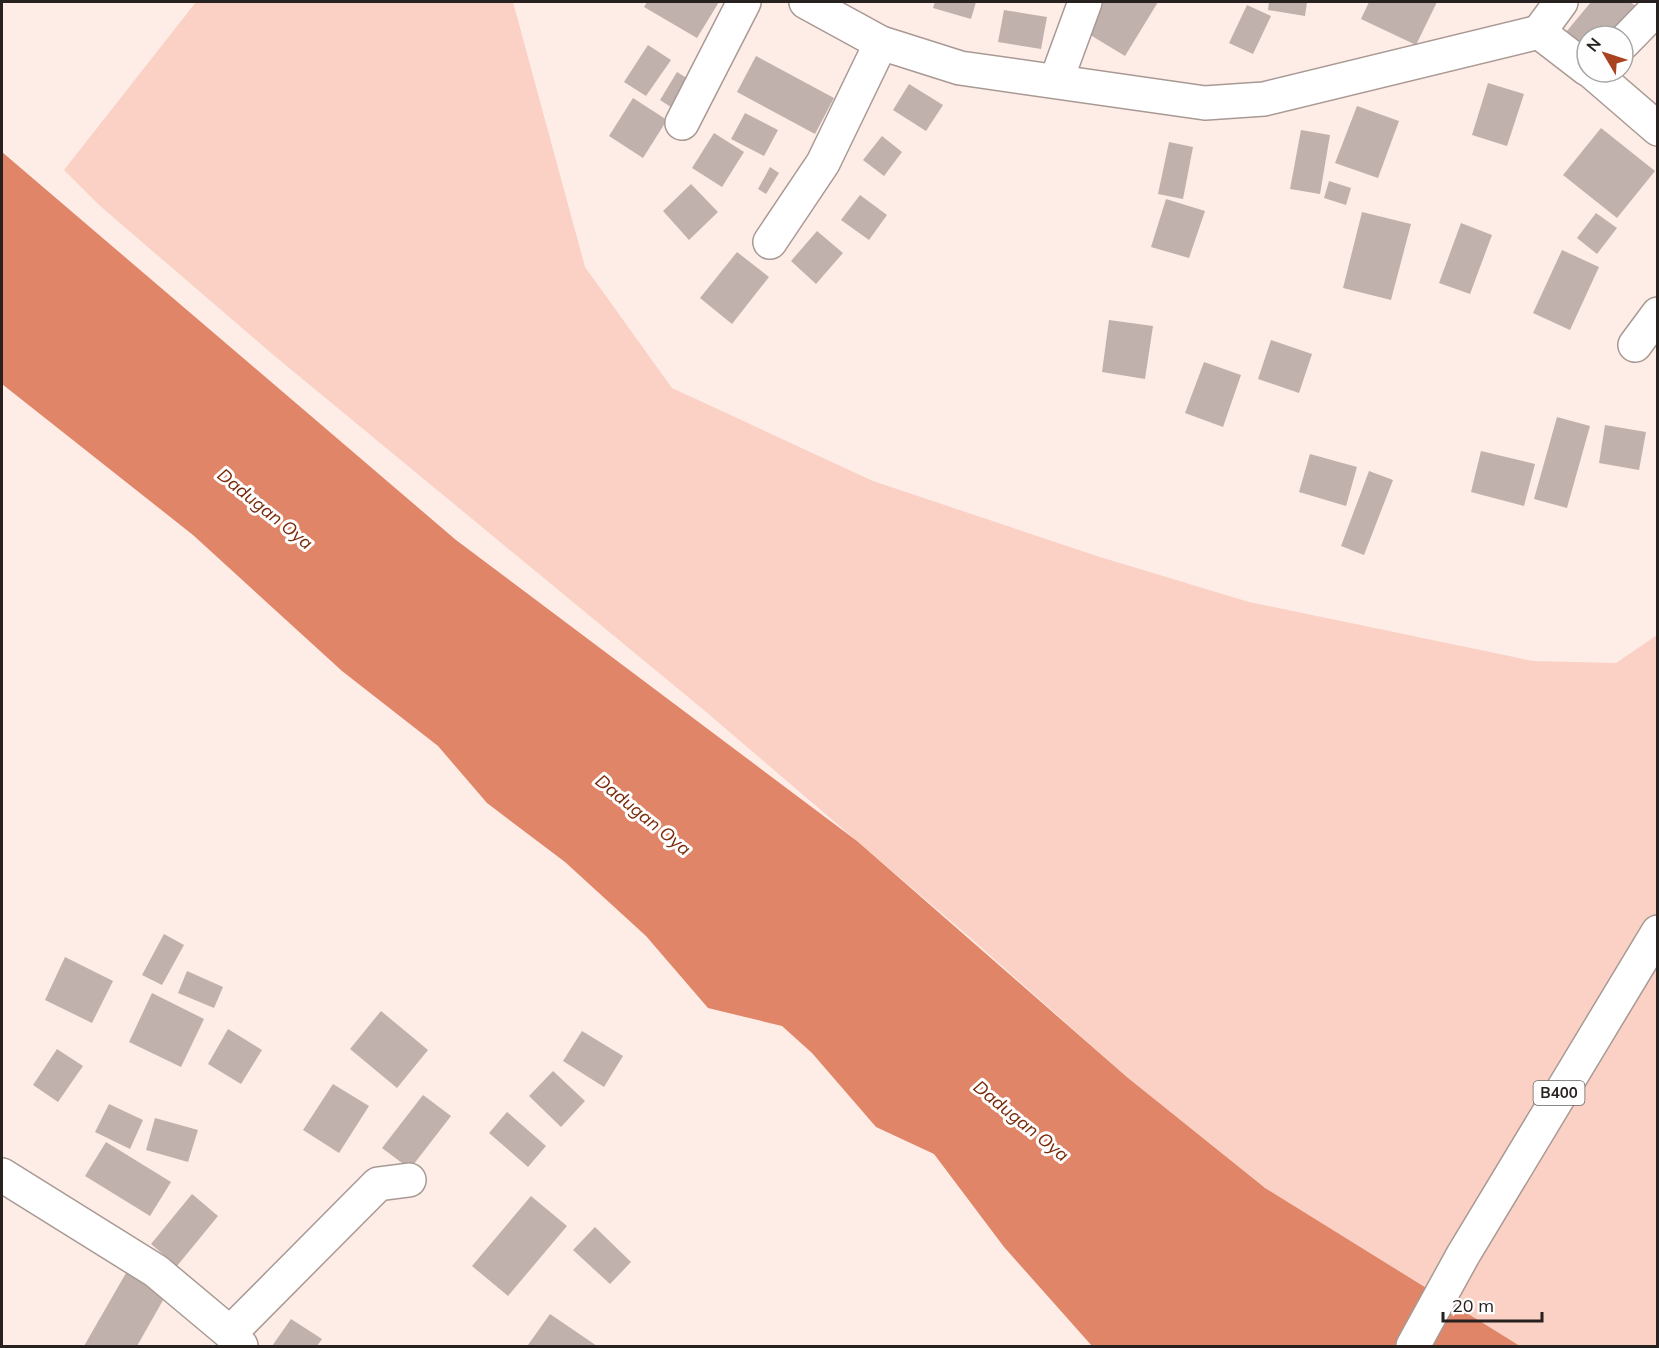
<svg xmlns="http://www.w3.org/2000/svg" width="1659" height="1348" font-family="Mulish,sans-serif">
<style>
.green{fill:#fad1c4}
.water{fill:#e08567}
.building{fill:#c1b1ac}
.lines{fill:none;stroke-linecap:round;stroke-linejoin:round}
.minor-casing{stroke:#a99994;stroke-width:36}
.major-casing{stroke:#a99994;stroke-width:36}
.minor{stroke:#fff;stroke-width:33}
.major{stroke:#fff;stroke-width:33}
.labels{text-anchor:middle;stroke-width:6;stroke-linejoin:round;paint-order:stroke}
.shield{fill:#fefefe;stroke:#686362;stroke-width:1.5}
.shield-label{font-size:15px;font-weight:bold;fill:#27211f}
.water-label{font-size:18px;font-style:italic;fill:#7a2909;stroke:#fefefe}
</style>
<rect width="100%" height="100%" fill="#feede7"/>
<!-- green -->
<path class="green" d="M196,2h317l72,265 87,121 201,93 227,76 149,45 284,59 83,2 41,-28v711h-137l-300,-186 -246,-219 -269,-230 -434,-358 -172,-148 -35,-35z"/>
<!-- water -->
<path class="water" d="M2,152l454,388 401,301 271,237 137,110 255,158h-428l-88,-99 -70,-93 -58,-27 -64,-74 -30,-27 -74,-18 -62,-72 -81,-74 -78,-59 -49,-57 -96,-75 -149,-136 -191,-151z"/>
<!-- building -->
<g class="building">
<path d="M647,2h72l-22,36 -53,-31z"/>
<path d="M935,2h41l-5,17 -38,-11z"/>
<path d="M1100,2h58l-33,54 -43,-26z"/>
<path d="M1269,2h38l-2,14 -37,-6z"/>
<path d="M1369,2h68l-21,43 -55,-26z"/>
<path d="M1591,2h39l6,4 -25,30h-24v24l-26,-22z"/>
<path d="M1247,5l24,11 -18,38 -24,-11z"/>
<path d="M1004,10l43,7 -6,32 -43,-7z"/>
<path d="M648,45l23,15 -25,36 -22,-14z"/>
<path d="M756,56l78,42 -19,36 -78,-42z"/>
<path d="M677,72l16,10 -16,29 -17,-11z"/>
<path d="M1488,83l36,11 -17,52 -35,-11z"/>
<path d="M909,84l34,21 -17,26 -33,-21z"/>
<path d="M633,98l34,22 -24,38 -34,-22z"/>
<path d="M1357,106l42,15 -21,57 -43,-15z"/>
<path d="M745,113l33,17 -14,26 -33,-17z"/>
<path d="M1601,128l54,43 -38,47 -54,-43z"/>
<path d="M1301,130l29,5 -10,59 -30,-5z"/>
<path d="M714,133l30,19 -22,35 -30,-19z"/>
<path d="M882,136l20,16 -18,24 -21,-16z"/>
<path d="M1169,142l24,5 -10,52 -25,-5z"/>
<path d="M770,167l9,6 -13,21 -8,-5z"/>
<path d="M1329,181l22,7 -5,17 -22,-7z"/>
<path d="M691,184l27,28 -29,28 -26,-29z"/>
<path d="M860,195l27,20 -18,25 -28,-20z"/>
<path d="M1166,199l39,12 -16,47 -38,-11z"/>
<path d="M1362,212l49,12 -20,76 -48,-12z"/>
<path d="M1596,213l21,15 -20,26 -20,-16z"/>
<path d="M1461,223l31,12 -22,59 -31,-11z"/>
<path d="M817,231l26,22 -27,31 -25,-23z"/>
<path d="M1562,250l37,17 -29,63 -37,-17z"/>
<path d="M737,252l32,25 -37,47 -32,-26z"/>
<path d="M1109,320l44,6 -8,53 -43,-7z"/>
<path d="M1271,340l41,14 -13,39 -41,-14z"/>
<path d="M1204,362l37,13 -18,52 -38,-14z"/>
<path d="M1557,417l33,9 -23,82 -33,-9z"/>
<path d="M1605,425l41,7 -7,38 -40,-7z"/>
<path d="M1481,451l54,13 -11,42 -53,-14z"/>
<path d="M1310,454l47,13 -11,39 -47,-14z"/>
<path d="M1369,471l24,9 -29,75 -23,-9z"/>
<path d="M164,934l20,11 -22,40 -20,-10z"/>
<path d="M65,957l48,24 -21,42 -47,-23z"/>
<path d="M187,971l36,16 -9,21 -36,-15z"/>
<path d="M152,993l52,26 -23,48 -52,-25z"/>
<path d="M381,1011l47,39 -31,38 -47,-39z"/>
<path d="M228,1029l34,21 -21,34 -33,-20z"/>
<path d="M582,1031l41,25 -19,31 -41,-26z"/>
<path d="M57,1049l26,17 -25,36 -25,-17z"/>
<path d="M553,1071l32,30 -24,26 -32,-31z"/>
<path d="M333,1084l36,22 -30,47 -36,-23z"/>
<path d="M423,1095l28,21 -41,53 -28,-21z"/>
<path d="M109,1104l34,16 -13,29 -35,-17z"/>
<path d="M507,1112l39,34 -18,21 -39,-34z"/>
<path d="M155,1118l43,12 -10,32 -42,-12z"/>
<path d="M106,1142l65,40 -21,34 -65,-40z"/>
<path d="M192,1194l26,22 -41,50 -26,-22z"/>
<path d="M531,1196l36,30 -59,70 -36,-30z"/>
<path d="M595,1227l36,35 -21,22 -37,-34z"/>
<path d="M126,1273l40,22 -29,51h-53z"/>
<path d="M550,1314l47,32 -69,-1z"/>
<path d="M291,1319l31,20 -5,7h-45z"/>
</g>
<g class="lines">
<!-- minor casing -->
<g class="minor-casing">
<g id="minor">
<path d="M806,2l75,41 79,25 245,35 59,-4 275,-67 22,-30"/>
<path d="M1539,32l48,37"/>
<path d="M1623,43l35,-36"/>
<path d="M1592,72l66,57"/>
<path d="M1056,81l29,-79"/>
<path d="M682,123l62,-121"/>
<path d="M770,242l53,-79 58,-120"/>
<path d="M1635,345l23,-31"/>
<path d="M2,1175l154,96 74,62 11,13"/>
<path d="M230,1333l148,-149 31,-4"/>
</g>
</g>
<!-- major casing -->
<g class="major-casing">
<path id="major" d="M1413,1346l50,-91 195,-323"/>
</g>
<!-- minor -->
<use href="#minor" class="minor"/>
<!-- major -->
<use href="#major" class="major"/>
</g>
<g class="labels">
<!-- shield labels -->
<rect class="shield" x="1533.5" y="1081" width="51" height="24" rx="4.5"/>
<g class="shield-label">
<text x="1559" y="1098">B400</text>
</g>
<!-- water labels -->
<g class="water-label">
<text transform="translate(265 509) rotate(39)" y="6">Dadugan Oya</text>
<text transform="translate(643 815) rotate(39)" y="6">Dadugan Oya</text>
<text transform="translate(1021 1121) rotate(39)" y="6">Dadugan Oya</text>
</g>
</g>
<!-- border -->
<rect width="1659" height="1348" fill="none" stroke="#27211f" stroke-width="6"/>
<!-- north arrow -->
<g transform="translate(1605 54) rotate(309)"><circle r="28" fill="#fefefe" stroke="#a8a6a5" stroke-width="1.5"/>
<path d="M0-4.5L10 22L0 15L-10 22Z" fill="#a9421e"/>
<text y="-9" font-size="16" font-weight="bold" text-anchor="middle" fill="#27211f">N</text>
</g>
<!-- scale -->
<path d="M1443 1312v9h99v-9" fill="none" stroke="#27211f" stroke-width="3"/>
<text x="1452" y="1312" font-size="18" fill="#27211f" stroke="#fefefe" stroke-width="4.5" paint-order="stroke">20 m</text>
</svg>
